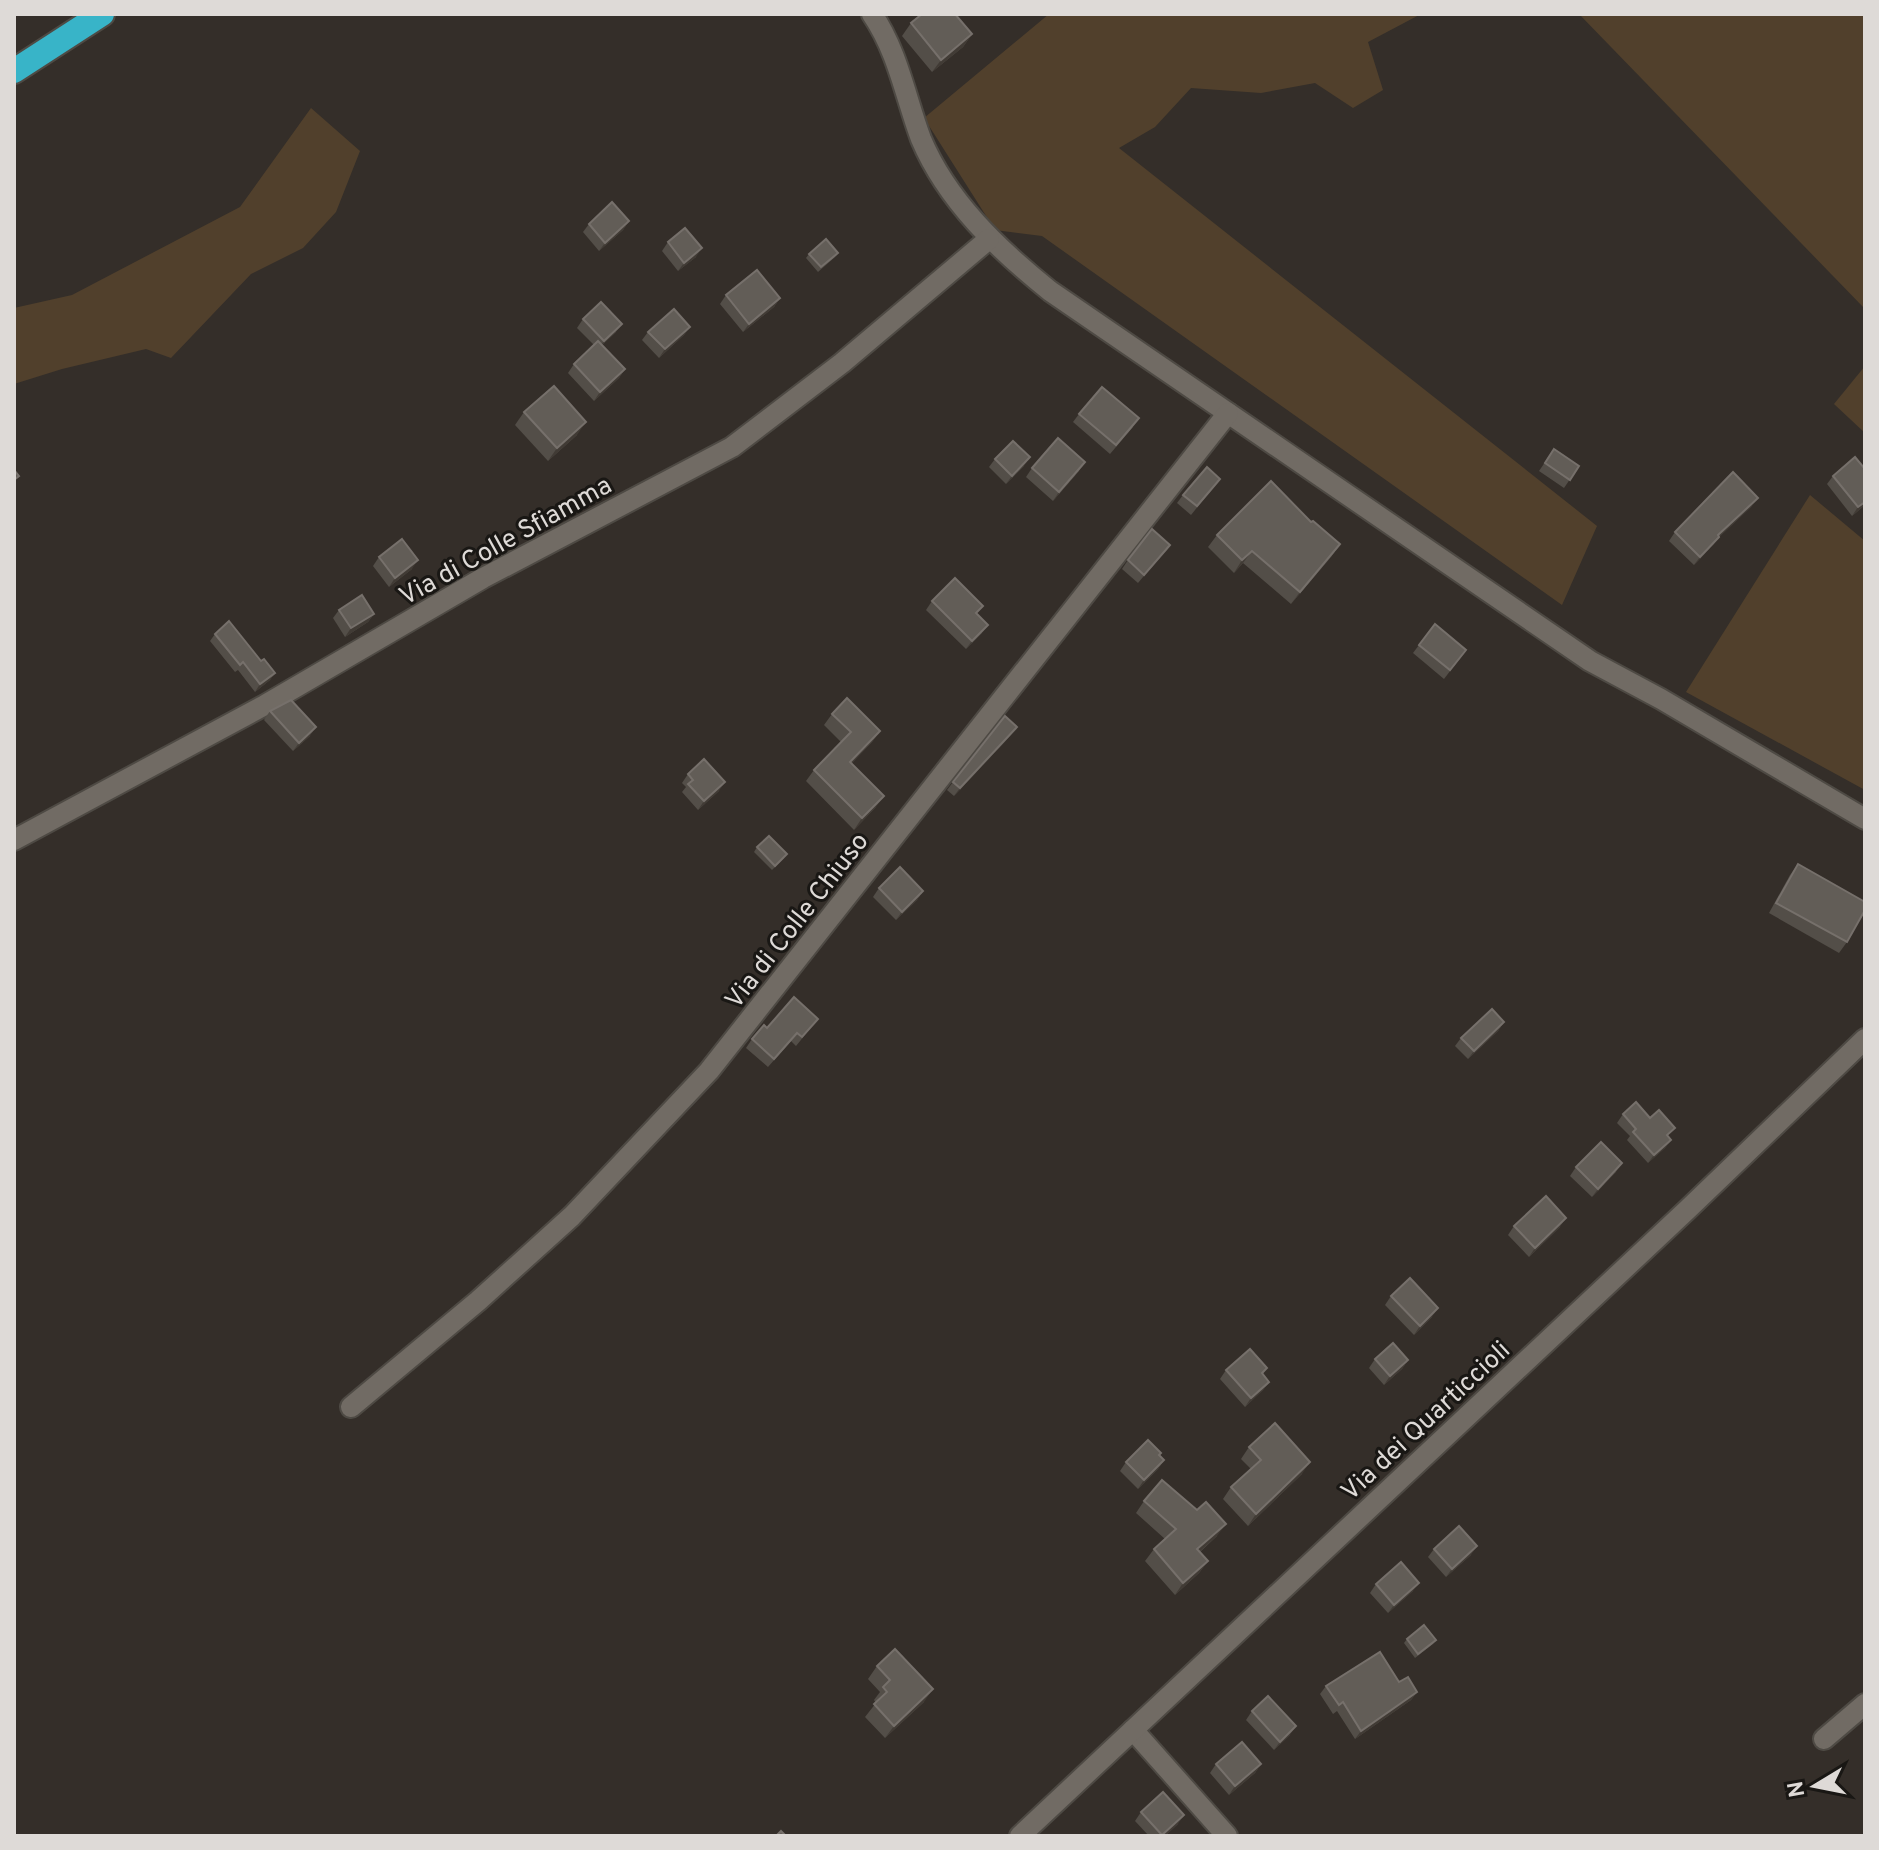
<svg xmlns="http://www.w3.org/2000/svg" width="1879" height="1850" font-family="Overpass,sans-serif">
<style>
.green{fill:#51402c}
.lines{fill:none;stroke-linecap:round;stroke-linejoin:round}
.minor-casing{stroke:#4e4a44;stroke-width:24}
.motorway-casing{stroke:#4e4a44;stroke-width:28}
.minor{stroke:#716b64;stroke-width:20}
.motorway{stroke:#38b4c8;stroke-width:24}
.wall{fill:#534e48}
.shaded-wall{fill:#413b35}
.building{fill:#625d57;stroke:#76706b;stroke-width:2}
.labels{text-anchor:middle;stroke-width:6;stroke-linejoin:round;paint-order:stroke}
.street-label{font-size:26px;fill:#dedad7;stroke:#191714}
</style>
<rect width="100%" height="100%" fill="#342e29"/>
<!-- green -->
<g class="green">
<path d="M1049,14h372l-53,28 15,48 -30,18 -38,-25 -54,10 -70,-5 -36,39 -36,21 478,378 -35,79 -520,-369 -47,-6 -71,-112z"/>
<path d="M1579,14h286v295z"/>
<path d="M311,108l49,43 -24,61 -33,36 -52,26 -80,84 -25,-9 -84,20 -48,15v-76l58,-13 168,-88z"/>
<path d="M1865,366v67l-31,-29z"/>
<path d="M1810,495l55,46v249l-179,-98z"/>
</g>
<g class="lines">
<!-- minor casing -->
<g class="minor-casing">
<g id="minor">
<path d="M872,14c26,38 33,82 49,125 26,62 78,111 129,152l540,370 71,38 204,120"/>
<path d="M14,840l251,-135 218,-127 249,-131 110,-84 147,-124"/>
<path d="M351,1407l127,-106 94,-85 137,-145 519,-658"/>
<path d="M1133,1730l94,106"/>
<path d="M1824,1739l41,-35"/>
<path d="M1020,1836l668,-627 177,-170"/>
</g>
</g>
<!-- motorway casing -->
<g class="motorway-casing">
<path id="motorway" d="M14,71l88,-57"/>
</g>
<!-- minor -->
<use href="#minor" class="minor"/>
<!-- motorway -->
<use href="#motorway" class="motorway"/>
</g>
<!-- wall -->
<g class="wall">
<path d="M911,23l61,11 -9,13 -31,25 -30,-36z"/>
<path d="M629,221l-6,9 -24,21 -16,-19 6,-8z"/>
<path d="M668,242l28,15 -18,14 -16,-20z"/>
<path d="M838,253l-3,4 -17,15 -12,-14 3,-4z"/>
<path d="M726,295l54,3 -6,9 -31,25 -23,-28z"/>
<path d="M583,319l33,13 -14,13 23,24 -6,9 -25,23 -26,-28 6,-9 20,-19 -17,-17z"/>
<path d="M690,327l-6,8 -25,23 -17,-18 6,-8z"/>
<path d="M524,412l53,23 -29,26 -33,-36z"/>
<path d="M1079,414l54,13 -23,27 -37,-32z"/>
<path d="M1554,449l25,17 -15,22 -25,-17z"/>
<path d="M995,459l29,7 -18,18 -17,-17z"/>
<path d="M1032,468l47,3 -26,30 -27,-24z"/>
<path d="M1865,469v36l-13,11 -25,-32 6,-8z"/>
<path d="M1220,479l-29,36 -14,-12 6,-8z"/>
<path d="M1752,506l-33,31 -6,8 -19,20 -25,-24 6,-9z"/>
<path d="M1311,522l29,22 -9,13 -40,47 -48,-41 -9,10 -26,-26 9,-12z"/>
<path d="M1170,545l-32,38 -16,-14 6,-9z"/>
<path d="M379,557l33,12 -23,18 -16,-21z"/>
<path d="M932,601l50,32 -16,16 -40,-39z"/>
<path d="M339,610l35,4 -6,8 -23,15 -12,-19z"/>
<path d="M215,634l46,27 14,12 -5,7 -15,12 -17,-22 -3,2 -25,-31z"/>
<path d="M1419,645l41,13 -16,21 -31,-26z"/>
<path d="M270,711l40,25 -17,15 -29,-31z"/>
<path d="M832,714l48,17 -8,11 -20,21 24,44 -22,23 -48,-49 8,-11 27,-28 -17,-17z"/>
<path d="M1011,735l-57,61 -7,-6 6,-8z"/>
<path d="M688,774l31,17 -21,19 -16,-18 4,-5 -4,-4z"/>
<path d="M757,847l27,11 -12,12 -18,-18z"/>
<path d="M1798,864l49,78 -8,11 -70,-40 21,-38z"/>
<path d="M879,888l44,3 -6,9 -21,20 -23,-23z"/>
<path d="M818,1019l-22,27 -5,-5 -23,26 -22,-19 6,-9 15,-11z"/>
<path d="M1504,1022l-6,9 -30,28 -13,-13 6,-8z"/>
<path d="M1623,1114l45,23 3,3 -6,8 -17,15 -21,-23 3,-4 -13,-13z"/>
<path d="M1576,1167l40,5 -24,25 -22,-21z"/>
<path d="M1514,1226l46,1 -31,30 -21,-22z"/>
<path d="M1391,1296l41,21 -18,18 -29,-30z"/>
<path d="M1375,1359l33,1 -6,9 -18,16 -15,-17z"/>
<path d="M1267,1368l-4,6 6,8 -6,8 -18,17 -25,-28 6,-9z"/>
<path d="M1249,1447l53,27 -54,52 -25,-27 8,-12 20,-18 -10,-10z"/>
<path d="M1164,1460l-6,9 -20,20 -18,-18 6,-9z"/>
<path d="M1144,1501l73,35 -17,16 8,9 -9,12 -24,22 -30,-34 9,-12 11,-10 -29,-26z"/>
<path d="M1434,1549l37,6 -25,22 -18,-20z"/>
<path d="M1376,1584l37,7 -25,22 -18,-20z"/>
<path d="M1407,1639l29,1 -3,4 -18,14 -11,-15z"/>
<path d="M877,1666l47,36 -39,36 -20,-21 11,-14 -2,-3 6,-8 -12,-13z"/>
<path d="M1399,1682l18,10 -6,8 -56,39 -18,-28 -4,3 -13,-20 6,-8z"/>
<path d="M1252,1711l38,24 -16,15 -28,-30z"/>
<path d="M1216,1764h45l-6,9 -26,22 -19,-22z"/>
<path d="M1141,1812l37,12 -13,12h-16l-14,-15z"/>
</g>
<!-- shaded-wall -->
<g class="shaded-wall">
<path d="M972,34l-9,13 -31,25 9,-12z"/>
<path d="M629,221l-6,9 -24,21 6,-8z"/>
<path d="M702,248l-6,9 -18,14 6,-8z"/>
<path d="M780,298l-6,9 -31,25 6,-8z"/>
<path d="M622,324l-6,8 -18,17 6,-8z"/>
<path d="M690,327l-6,8 -25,23 6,-9z"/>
<path d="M625,369l-6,9 -25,23 6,-9z"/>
<path d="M586,422l-9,13 -29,26 9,-13z"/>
<path d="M1030,457l-6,9 -18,18 6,-8z"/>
<path d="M1085,462l-6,9 -26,30 6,-9z"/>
<path d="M1758,498l-6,8 -40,38 6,-9z"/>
<path d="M1865,502v3l-13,11 6,-9z"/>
<path d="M1719,537l-6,8 -19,20 6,-8z"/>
<path d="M1340,544l-9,13 -40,47 9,-12z"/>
<path d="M1252,551l-9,12 -9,10 8,-13z"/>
<path d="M418,560l-6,9 -23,18 6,-9z"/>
<path d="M374,614l-6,8 -23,15 6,-9z"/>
<path d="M988,625l-6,8 -16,16 6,-8z"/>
<path d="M275,673l-5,7 -15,12 5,-8z"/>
<path d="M316,727l-6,9 -17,15 6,-8z"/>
<path d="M1017,727l-6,8 -57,61 6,-8z"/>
<path d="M880,731l-8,11 -30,31 8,-11z"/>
<path d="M725,782l-6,9 -21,19 6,-9z"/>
<path d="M884,796l-8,11 -22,23 8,-12z"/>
<path d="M923,891l-6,9 -21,20 6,-8z"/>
<path d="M1504,1022l-6,9 -30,28 6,-8z"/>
<path d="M1671,1140l-6,8 -17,15 6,-8z"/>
<path d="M1622,1163l-6,9 -24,25 6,-8z"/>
<path d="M1566,1218l-6,9 -31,30 6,-9z"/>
<path d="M1438,1308l-6,9 -18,18 6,-9z"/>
<path d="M1408,1360l-6,9 -18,16 6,-9z"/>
<path d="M1269,1382l-6,8 -18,17 6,-9z"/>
<path d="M1164,1460l-6,9 -20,20 6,-9z"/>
<path d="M1310,1462l-8,12 -54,52 8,-12z"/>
<path d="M1226,1524l-9,12 -28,25 8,-12z"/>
<path d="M1477,1546l-6,9 -25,22 6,-8z"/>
<path d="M1208,1561l-9,12 -24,22 8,-12z"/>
<path d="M1419,1583l-6,8 -25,22 6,-8z"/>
<path d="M933,1689l-9,13 -39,36 9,-12z"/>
<path d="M1417,1692l-6,8 -56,39 6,-8z"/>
<path d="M1296,1726l-6,9 -16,15 6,-8z"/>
<path d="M1261,1764l-6,9 -26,22 6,-9z"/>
<path d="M1184,1815l-6,9 -13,12h-3z"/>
</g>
<!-- building -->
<g class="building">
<path d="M922,14h33l17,20 -31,26 -30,-37z"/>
<path d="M612,202l17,19 -24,22 -16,-19z"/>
<path d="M685,228l17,20 -18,15 -16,-21z"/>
<path d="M826,239l12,14 -17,14 -12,-13z"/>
<path d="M757,270l23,28 -31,26 -23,-29z"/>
<path d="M601,302l21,22 -18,17 -21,-22z"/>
<path d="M674,309l16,18 -25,22 -17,-17z"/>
<path d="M598,341l27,28 -25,23 -26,-28z"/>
<path d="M554,386l32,36 -29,26 -33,-36z"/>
<path d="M1102,387l37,31 -23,27 -37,-31z"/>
<path d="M1058,438l27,24 -26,30 -27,-24z"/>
<path d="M1013,441l17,16 -18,19 -17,-17z"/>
<path d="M1554,449l25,17 -9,14 -25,-17z"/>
<path d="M1855,457l10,12v33l-7,5 -25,-31z"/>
<path d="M1207,467l13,12 -23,27 -14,-11z"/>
<path d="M14,470l5,6 -5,4z"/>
<path d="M1733,472l25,26 -40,37 1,2 -19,20 -25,-25z"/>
<path d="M1271,481l40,41 2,-1 27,23 -40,48 -48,-41 -10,9 -25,-25z"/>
<path d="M1152,529l18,16 -26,30 -16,-15z"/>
<path d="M402,539l16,21 -23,18 -16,-21z"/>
<path d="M955,578l28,28 -7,7 12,12 -16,16 -40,-40z"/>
<path d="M362,595l12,19 -23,14 -12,-18z"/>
<path d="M229,621l32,40 3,-2 11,14 -15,11 -17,-22 -3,3 -25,-31z"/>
<path d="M1435,624l31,26 -16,20 -31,-25z"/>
<path d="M847,698l33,33 -30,31 34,34 -22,22 -48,-48 37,-38 -19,-18z"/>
<path d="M291,700l25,27 -17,16 -29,-32z"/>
<path d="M1005,716l12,11 -57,61 -7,-6z"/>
<path d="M704,759l21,23 -21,19 -16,-17 5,-4 -5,-6z"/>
<path d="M769,836l18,18 -12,12 -18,-19z"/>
<path d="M1798,864l67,38v8l-18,32 -71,-39z"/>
<path d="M900,867l23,24 -21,21 -23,-24z"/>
<path d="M794,997l24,22 -16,18 -5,-4 -23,26 -22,-20 12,-14 3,3z"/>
<path d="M1492,1009l12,13 -30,29 -13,-13z"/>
<path d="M1636,1102l14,16 9,-8 16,18 -8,7 4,5 -17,15 -21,-23 3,-3 -13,-15z"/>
<path d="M1601,1142l21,21 -24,26 -22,-22z"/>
<path d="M1546,1196l20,22 -31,30 -21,-22z"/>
<path d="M1410,1278l28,30 -18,18 -29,-30z"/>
<path d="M1393,1343l15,17 -18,16 -15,-17z"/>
<path d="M1250,1349l17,19 -5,5 7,9 -18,16 -25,-28z"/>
<path d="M1275,1423l35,39 -54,52 -25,-27 30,-27 -12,-13z"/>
<path d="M1148,1440l13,13 -2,2 5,5 -20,20 -18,-18z"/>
<path d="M1162,1480l35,30 9,-8 20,22 -29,25 11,12 -25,22 -29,-34 22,-20 -32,-28z"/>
<path d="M1459,1526l18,20 -25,23 -18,-20z"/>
<path d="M1401,1562l18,21 -25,22 -18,-21z"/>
<path d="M1424,1625l12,15 -18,14 -11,-15z"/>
<path d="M895,1649l38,40 -39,37 -20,-22 13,-12 -4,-5 7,-7 -13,-14z"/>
<path d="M1380,1652l19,30 9,-5 9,15 -56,39 -18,-29 -4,3 -13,-19z"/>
<path d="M1268,1696l28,30 -16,16 -28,-31z"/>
<path d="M1242,1742l19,22 -26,22 -19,-22z"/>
<path d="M1163,1792l21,23 -22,20 -21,-23z"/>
<path d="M781,1831l5,5h-10z"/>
</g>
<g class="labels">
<!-- street labels -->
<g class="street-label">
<text transform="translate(505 540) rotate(-29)" y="9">Via di Colle Sfiamma</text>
<text transform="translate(796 920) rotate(-52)" y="9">Via di Colle Chiuso</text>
<text transform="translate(1425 1420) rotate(-43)" y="9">Via dei Quarticcioli</text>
</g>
</g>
<!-- border -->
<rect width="1879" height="1850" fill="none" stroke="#dedad7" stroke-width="32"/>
<!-- north arrow -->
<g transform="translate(1815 1786) rotate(260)" stroke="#191714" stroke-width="6" paint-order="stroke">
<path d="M0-6L14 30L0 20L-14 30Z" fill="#dedad7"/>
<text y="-12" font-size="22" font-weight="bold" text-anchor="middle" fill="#dedad7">N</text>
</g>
</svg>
